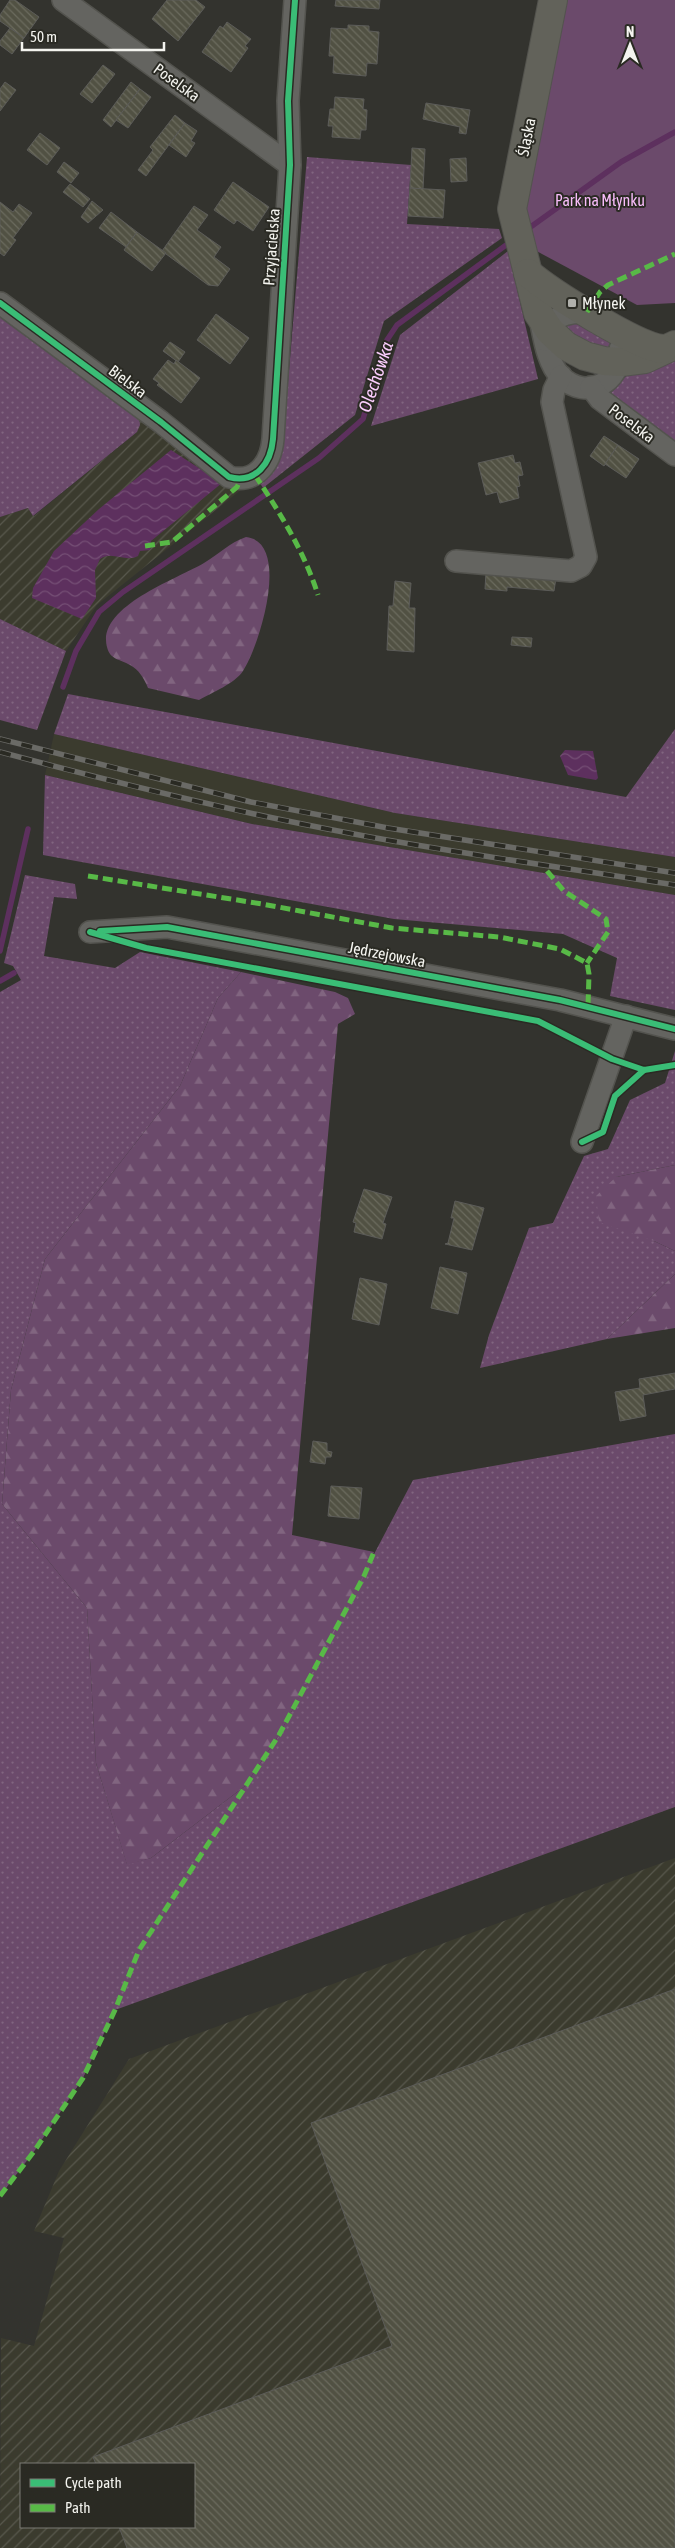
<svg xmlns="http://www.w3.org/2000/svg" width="675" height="2548" font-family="'Asap Condensed',sans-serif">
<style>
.built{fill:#3b3b2e}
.industrial{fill:url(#industrial-furrows);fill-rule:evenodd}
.grass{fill:url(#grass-dots)}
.forest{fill:url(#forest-firs)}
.park{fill:#6b4a6b}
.water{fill:url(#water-waves)}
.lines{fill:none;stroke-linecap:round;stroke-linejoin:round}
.stream{stroke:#5d305e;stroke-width:5.5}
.building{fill:url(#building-back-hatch);stroke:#5c5c59}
.street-casing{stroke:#53534e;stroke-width:24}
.secondary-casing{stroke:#53534e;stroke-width:30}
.street{stroke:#646460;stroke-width:21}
.secondary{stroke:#62625a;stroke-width:28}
.rail-casing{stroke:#6a6a66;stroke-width:5.5}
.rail{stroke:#2a2a23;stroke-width:4;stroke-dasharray:11;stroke-linecap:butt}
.quiet{stroke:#58b947;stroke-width:5;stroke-dasharray:10 5;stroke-linecap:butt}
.cycleway-casing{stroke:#2a2a23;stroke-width:9}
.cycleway{stroke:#3abd76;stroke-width:6}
.poi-dot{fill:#b0b0ab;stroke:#2a2a23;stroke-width:2}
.labels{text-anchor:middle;stroke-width:4;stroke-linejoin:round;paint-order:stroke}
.street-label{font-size:16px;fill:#f4f4ef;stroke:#2a2a23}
.park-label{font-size:16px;fill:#f8bcfa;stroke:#2a2a23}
.poi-label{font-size:16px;fill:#f4f4ef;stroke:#2a2a23;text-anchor:start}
.water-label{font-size:18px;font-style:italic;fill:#fbcefd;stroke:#2a2a23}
</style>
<defs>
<pattern id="industrial-furrows" width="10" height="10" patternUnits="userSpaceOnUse" patternTransform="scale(1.25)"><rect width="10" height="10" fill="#3b3b2e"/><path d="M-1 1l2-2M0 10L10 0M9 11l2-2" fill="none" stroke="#58584d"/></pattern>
<pattern id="grass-dots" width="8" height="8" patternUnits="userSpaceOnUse" patternTransform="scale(1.25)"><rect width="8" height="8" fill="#6b4a6b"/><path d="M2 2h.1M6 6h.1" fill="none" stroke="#816580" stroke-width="1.8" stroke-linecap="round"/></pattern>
<pattern id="forest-firs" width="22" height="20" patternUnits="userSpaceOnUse" patternTransform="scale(1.25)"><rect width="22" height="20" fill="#6b4a6b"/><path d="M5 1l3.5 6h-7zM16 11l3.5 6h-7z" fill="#816580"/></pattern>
<pattern id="water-waves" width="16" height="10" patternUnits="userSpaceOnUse" patternTransform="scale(1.25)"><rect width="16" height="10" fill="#5d305e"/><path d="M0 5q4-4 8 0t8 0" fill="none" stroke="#754f75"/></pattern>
<pattern id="building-back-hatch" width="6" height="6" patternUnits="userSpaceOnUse" patternTransform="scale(1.25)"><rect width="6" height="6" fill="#515143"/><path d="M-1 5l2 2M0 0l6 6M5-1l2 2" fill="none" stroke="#6b6b5e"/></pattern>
</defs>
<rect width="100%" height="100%" fill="#33332e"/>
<!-- built -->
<path class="built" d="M54,734l341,79 280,44v38l-423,-71 -207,-49z"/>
<!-- industrial -->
<g class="industrial">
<path d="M138,411l104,78 -145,116 -31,46 -66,-32v-102l28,-9 6,8 103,-84z"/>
<path d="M675,1858v690h-675l1,-210 33,8 30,-108 -30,-7 25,-60 70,-112zM21,2464h173v63h-173z"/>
</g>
<!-- grass -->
<g class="grass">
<path d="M307,157l104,8 -4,59 92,5 3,9 -118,83 -29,94 -92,73 -3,-5 17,-19 5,-10z"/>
<path d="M508,251l30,128 -167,47 29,-91z"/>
<path d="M0,311l138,100 2,14 -3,7 -104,84 -5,-8 -28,9z"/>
<path d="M577,319l32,20 4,15 -54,-25z"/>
<path d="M675,356v90l-65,-52 18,-20z"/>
<path d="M0,619l66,32 -29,79 -37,-10z"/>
<path d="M68,694l558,103 49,-68v128l-280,-44 -341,-79z"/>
<path d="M45,775l207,49 423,71v115l-65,-14 7,-38 -54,-24 -169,-15 -351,-64z"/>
<path d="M25,875l50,9 2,15 -23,-2 -10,59 71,12 25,-16 101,20 -23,26 -38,88 -135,173 -34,131 -9,114 85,104 9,155 31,101 24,-6 94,-72 34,-51 134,-255 262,-46v373l-560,203 -32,68 -48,72 -35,46v-1204l21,-12 -8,-14 -9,-3z"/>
<path d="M675,1051v114l-59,12 38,64 21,10v23l-68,65 -127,29 9,-33 40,-107 24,-5 31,-67 24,-7 22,-49 35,-17z"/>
</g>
<!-- forest -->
<g class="forest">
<path d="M246,537c46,5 13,110 -3,134 -9,13 -30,21 -44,29l-51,-12c-4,-10 -9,-18 -18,-23 -10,-6 -20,-5 -23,-18 -11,-40 70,-68 97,-84 15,-9 25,-20 42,-26z"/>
<path d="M241,972l94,20 13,6 7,16 -17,10 -46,511 82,17 -10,24 -85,159 -34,51 -94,72 -24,7 -31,-102 -9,-155 -85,-104 9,-114 34,-131 135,-173 38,-88z"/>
<path d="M675,1165v86l-21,-10 -55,-19 -3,-26 20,-19z"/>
<path d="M675,1274v54l-68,11z"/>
</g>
<!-- park -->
<path class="park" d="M564,0h111v303l-38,2 -108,-58 -6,-22z"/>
<!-- water -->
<g class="water">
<path d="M171,450l51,33 -71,58 -1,9 -10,1 -2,5c-13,7 -26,-6 -38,3l-5,11 1,28 -14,21 -50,-21 1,-10 21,-37 45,-42z"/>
<path d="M565,750l28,1 5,27 -2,2 -28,-5 -8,-19z"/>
</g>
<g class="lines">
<!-- stream -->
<g class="stream">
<path d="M525,231l96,-69 54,-30"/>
<path d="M63,687l13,-36 23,-39 24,-20 196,-134 44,-39 24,-79 10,-15 116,-85"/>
<path d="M0,951l28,-122"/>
<path d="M0,981l14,-8"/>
</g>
</g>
<!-- building -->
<g class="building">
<path d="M10,0h5l24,17 -15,21 -24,-17v-6z"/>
<path d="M167,0h29l9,7 -27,34 -26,-22z"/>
<path d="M336,0h44l-1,9 -44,-3z"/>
<path d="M227,22l24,17 -6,7 3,2 -17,24 -29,-20 18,-26 3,2z"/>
<path d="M348,25l21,1v5l10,1 -2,32 -10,-1 -1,13 -33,-3 1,-17h-5l2,-28 17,1z"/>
<path d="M10,28l14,10 -12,16 -12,-9v-4z"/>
<path d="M103,65l12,9 -23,29 -12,-9z"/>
<path d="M5,82l11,8 -16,21v-22z"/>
<path d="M131,82l9,7 -29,38 -8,-7z"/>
<path d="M140,89l11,8 -23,31 -12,-8z"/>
<path d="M335,97l29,2 -1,10 4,1 -1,20h-5l-1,9 -28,-2 1,-11h-5l2,-17h4z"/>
<path d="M426,103l44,7 -4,24 -7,-1 1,-6 -37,-8z"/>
<path d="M175,115l10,8 -39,53 -8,-6 15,-20 -3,-3z"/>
<path d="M185,123l12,8 -6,10 4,2 -9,14 -17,-12z"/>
<path d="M40,133l20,15 -13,17 -20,-15z"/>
<path d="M412,148l13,1 -2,40 -13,-1z"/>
<path d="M466,158l1,23 -16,1 -1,-23z"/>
<path d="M64,162l15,11 -8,10 -14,-11z"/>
<path d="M233,182l36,25 -16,24 -16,-11 -3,4 -20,-14z"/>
<path d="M70,184l20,15 -7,8 -20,-15z"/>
<path d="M410,188l35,2 -2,28 -35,-2z"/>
<path d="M92,201l11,9 -15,13 -7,-6z"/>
<path d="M0,202l13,10 6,-8 13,9 -19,25 3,2 -12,16 -4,-3z"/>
<path d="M194,206l14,9 -11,15 24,17 -7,10 16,12 -12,17 -10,-1 -46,-34z"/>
<path d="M111,212l26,20 -11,15 -27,-19z"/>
<path d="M137,232l29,21 -14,18 -28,-21z"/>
<path d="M216,314l33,24 -19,26 -33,-24z"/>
<path d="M170,342l15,10 -7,10 -15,-11z"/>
<path d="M168,360l6,4 2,-4 24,18 -19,25 -24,-18 2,-2 -6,-4z"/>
<path d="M604,436l14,9 -14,21 -14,-10z"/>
<path d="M618,445l21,14 -13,19 -21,-14z"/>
<path d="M513,455l2,8 5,-1 3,13 -5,1 2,10 -3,1 2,11 -19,5 -3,-11 -11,3 -8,-32z"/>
<path d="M486,572l70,6 -2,13 -47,-4v4l-22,-2z"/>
<path d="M395,581l16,2 -2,25h6l-1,44 -27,-2 2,-44h4z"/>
<path d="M512,637l20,1 -1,9 -20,-2z"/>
<path d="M364,1189l28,8 -9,26 3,1 -4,15 -28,-7 2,-9 -3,-1z"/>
<path d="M455,1201l29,7 -12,42 -27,-6 3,-1 6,-25h-3z"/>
<path d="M440,1267l27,6 -9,41 -27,-6z"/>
<path d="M360,1278l27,6 -8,41 -27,-6z"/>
<path d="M675,1373v16l-32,6 3,21 -26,5 -5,-29 25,-4 -1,-9z"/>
<path d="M313,1441l14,2v8l5,1 -1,5h-5l-1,7 -15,-2z"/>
<path d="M331,1486l31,2 -3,31 -31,-3z"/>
<path d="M675,1989v559h-548l-8,-21h75v-63h-98l-3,-7 299,-111 -81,-223z"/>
</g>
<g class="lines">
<!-- street casing -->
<g class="street-casing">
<g id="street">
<path d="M63,0l227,165"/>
<path d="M0,303l161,119 68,55c27,7 42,-14 44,-38l17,-274 -2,-64 7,-101"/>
<path d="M540,318c4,19 7,45 21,59 26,24 60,6 59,-28"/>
<path d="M545,340c6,-24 19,-28 42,-28"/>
<path d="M591,387l9,12 75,56"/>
<path d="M456,561l115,10 10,-5 5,-9 -34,-155 2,-12 7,-14"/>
<path d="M90,932l77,-5 393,73 115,29"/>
<path d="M582,1142l44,-126"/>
</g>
</g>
<!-- secondary casing -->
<g class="secondary-casing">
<g id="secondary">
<path d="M553,0l-41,209 26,104 12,18 16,15 19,10 19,5 17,1 24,-3 30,-14"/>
<path d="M528,273c22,19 109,74 135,76"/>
</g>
</g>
<!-- street -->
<use href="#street" class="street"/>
<!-- secondary -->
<use href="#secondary" class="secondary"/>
<!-- rail casing -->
<g class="rail-casing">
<g id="rail">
<path d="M0,739l251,63 137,26 287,45"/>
<path d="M0,752c117,31 234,60 354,82 106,20 214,34 321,51"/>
</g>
</g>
<!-- rail -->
<use href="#rail" class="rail"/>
<!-- quiet -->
<g class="quiet">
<path d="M587,312l13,-20 8,-7 67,-31"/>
<path d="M255,475c25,38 49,76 63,120"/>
<path d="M145,546l27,-4 65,-55 4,-8"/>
<path d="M547,871l17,20 42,28 2,13 -21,31"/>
<path d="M88,876l174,28 130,24 107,9 61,12 27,14 2,11 -1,33"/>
<path d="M0,2196l35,-46 48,-72 32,-68 24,-60 140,-215 85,-159 10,-24"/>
</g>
<!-- cycleway casing -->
<g class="cycleway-casing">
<g id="cycleway">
<path d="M0,303l161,119 68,55c27,7 42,-14 44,-38l17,-274 -2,-64 7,-101"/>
<path d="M100,931l67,-4 393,73 115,29"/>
<path d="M90,932l56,16 392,73 74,38 32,11 31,-5"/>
<path d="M582,1142l21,-10 12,-36 29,-26"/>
</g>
</g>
<!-- cycleway -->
<use href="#cycleway" class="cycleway"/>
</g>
<!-- markers -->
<rect class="poi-dot" x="567" y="298" width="10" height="10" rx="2.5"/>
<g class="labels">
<!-- street labels -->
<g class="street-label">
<text transform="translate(177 82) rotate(36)" y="6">Poselska</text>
<text transform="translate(526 137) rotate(-79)" y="6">Śląska</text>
<text transform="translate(271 247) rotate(-86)" y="6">Przyjacielska</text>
<text transform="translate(128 381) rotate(37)" y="6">Bielska</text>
<text transform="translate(632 423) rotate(37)" y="6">Poselska</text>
<text transform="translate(387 954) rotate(11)" y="6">Jędrzejowska</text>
</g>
<!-- park labels -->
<g class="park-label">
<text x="600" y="206">Park na Młynku</text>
</g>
<!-- poi labels -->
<g class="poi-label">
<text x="582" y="309">Młynek</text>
</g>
<!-- water labels -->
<g class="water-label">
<text transform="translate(376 377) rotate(-71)" y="6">Olechówka</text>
</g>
</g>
<!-- legend -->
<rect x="20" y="2463" width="175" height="65" fill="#2a2a23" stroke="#7b7b75"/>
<rect x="30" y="2479" width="25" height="8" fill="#3abd76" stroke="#7b7b75"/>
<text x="65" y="2488" font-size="15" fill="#f4f4ef">Cycle path</text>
<rect x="30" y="2504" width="25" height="8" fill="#58b947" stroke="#7b7b75"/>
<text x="65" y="2513" font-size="15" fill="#f4f4ef">Path</text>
<!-- north arrow -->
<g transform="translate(630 45)" stroke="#2a2a23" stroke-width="4" paint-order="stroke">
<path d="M0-4L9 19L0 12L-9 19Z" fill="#f4f4ef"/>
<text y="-8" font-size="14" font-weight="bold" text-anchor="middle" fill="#f4f4ef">N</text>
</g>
<!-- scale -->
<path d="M22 42v8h142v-8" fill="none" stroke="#f4f4ef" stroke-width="2.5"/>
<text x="30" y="42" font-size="15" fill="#f4f4ef" stroke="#2a2a23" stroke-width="4" paint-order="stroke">50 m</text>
</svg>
